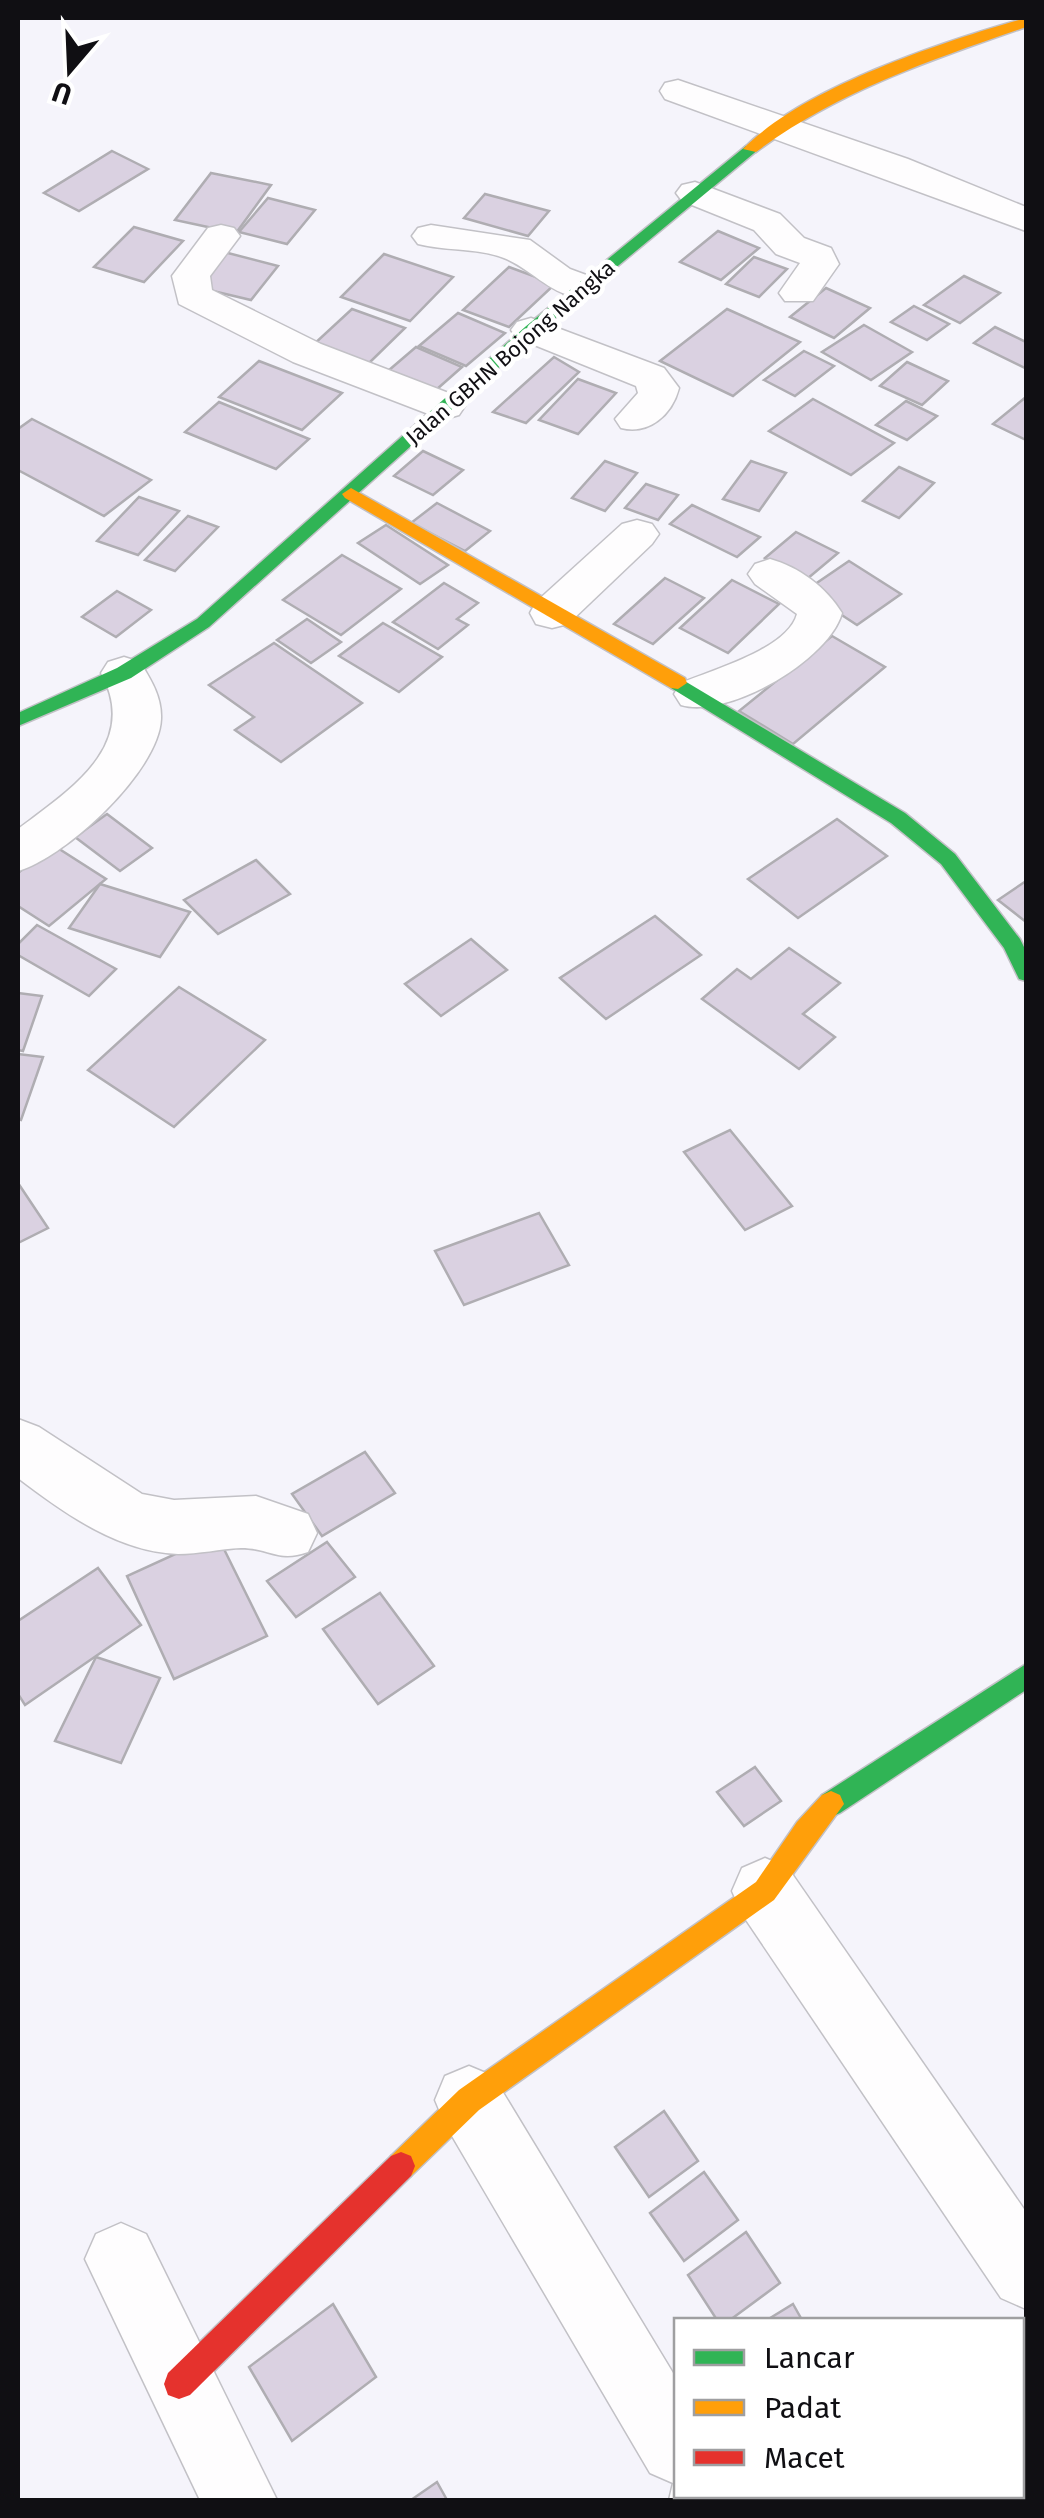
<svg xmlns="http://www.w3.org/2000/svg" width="1044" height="2518" font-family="'Fira Sans',sans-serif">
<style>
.building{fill:#dad1e1;stroke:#afadb2;stroke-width:2.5}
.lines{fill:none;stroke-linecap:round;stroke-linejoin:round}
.street-casing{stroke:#c2c1c6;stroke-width:3}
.fast-casing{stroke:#c2c1c6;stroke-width:3}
.slow-casing{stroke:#c2c1c6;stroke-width:3}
.jam-casing{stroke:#c2c1c6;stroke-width:3}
.street{fill:#fefdfe;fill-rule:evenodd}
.fast{fill:#30b455;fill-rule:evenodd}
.slow{fill:#ff9f0a;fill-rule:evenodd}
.jam{fill:#e5322d;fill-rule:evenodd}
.labels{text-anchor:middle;stroke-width:9;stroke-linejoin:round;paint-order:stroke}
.far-street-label{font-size:22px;fill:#100f13;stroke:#fff}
</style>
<rect width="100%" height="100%" fill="#f5f4fb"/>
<!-- building -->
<g class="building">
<path d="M112,151l36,18 -69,42 -35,-18z"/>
<path d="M211,173l60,12 -35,48 -61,-13z"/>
<path d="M485,194l64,17 -21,25 -64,-18z"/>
<path d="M268,198l47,12 -28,34 -48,-12z"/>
<path d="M134,227l49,14 -39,41 -50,-15z"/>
<path d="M718,231l41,17 -38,32 -41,-18z"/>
<path d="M224,252l54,14 -27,34 -55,-13z"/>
<path d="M384,254l69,23 -43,44 -69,-24z"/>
<path d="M754,257l33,12 -28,28 -33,-13z"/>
<path d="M509,267l46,17 -46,43 -46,-17z"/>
<path d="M964,276l36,17 -40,30 -36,-18z"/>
<path d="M826,288l44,20 -36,30 -44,-21z"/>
<path d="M914,306l35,18 -22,16 -36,-18z"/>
<path d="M352,309l53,19 -38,37 -54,-20z"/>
<path d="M727,309l73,33 -67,54 -73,-35z"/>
<path d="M458,313l47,20 -39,33 -47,-20z"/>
<path d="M864,325l48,27 -41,28 -49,-28z"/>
<path d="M995,327l31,15 -1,26 -51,-25z"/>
<path d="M416,347l46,20 -34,30 -47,-20z"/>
<path d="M804,351l30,15 -39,30 -31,-16z"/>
<path d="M554,357l25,15 -53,51 -33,-11z"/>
<path d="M259,361l83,32 -40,37 -83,-33z"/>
<path d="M907,362l41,19 -26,24 -42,-19z"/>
<path d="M578,379l38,14 -38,41 -39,-14z"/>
<path d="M1026,397v43l-33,-16z"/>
<path d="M813,399l81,44 -43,32 -82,-44z"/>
<path d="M906,401l31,15 -30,24 -31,-15z"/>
<path d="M219,402l90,37 -33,30 -91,-37z"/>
<path d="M32,419l119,61 -47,36 -86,-46v-41z"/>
<path d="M423,451l40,19 -30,25 -39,-19z"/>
<path d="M605,461l32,12 -32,38 -33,-13z"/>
<path d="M751,461l35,12 -27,38 -36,-12z"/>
<path d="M899,467l35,16 -35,35 -36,-17z"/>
<path d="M646,484l32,11 -20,25 -33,-12z"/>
<path d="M139,497l40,14 -41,44 -41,-14z"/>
<path d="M437,503l53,28 -25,20 -54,-28z"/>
<path d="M692,505l68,32 -23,20 -67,-33z"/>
<path d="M188,516l30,11 -43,44 -30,-11z"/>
<path d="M386,525l62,40 -28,19 -62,-41z"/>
<path d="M796,532l42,21 -31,26 -42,-21z"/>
<path d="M342,555l59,34 -60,46 -58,-35z"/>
<path d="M849,561l52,33 -44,31 -52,-34z"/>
<path d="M665,578l39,20 -51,46 -39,-20z"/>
<path d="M732,580l47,24 -51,49 -48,-25z"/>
<path d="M444,583l34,20 -21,16 11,6 -30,24 -45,-27z"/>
<path d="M117,591l34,19 -35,27 -34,-20z"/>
<path d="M307,619l34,23 -30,21 -34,-23z"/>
<path d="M383,623l59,34 -43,35 -60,-36z"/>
<path d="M832,636l53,31 -92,77 -54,-33z"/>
<path d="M274,643l88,60 -81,59 -46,-32 19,-13 -45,-32z"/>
<path d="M107,814l45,34 -32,23 -45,-34z"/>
<path d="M837,819l50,37 -89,62 -50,-39z"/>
<path d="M53,845l53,34 -57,47 -31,-20v-33z"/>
<path d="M256,860l34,34 -72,40 -34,-34z"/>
<path d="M1026,881v41l-28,-22z"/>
<path d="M100,884l90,28 -30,45 -91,-29z"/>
<path d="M655,916l46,39 -95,64 -46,-41z"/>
<path d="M37,925l79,44 -27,27 -71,-41v-11z"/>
<path d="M471,939l36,31 -66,46 -36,-32z"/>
<path d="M789,948l51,35 -37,31 32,23 -36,32 -97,-70 35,-30 14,10z"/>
<path d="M179,987l86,53 -91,87 -86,-57z"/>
<path d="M18,993l24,3 -19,55 -5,-1z"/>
<path d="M18,1054l25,3 -22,63 -3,-1z"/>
<path d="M730,1130l62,76 -47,24 -61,-78z"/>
<path d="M18,1183l30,45 -30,15z"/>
<path d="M539,1213l30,52 -105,40 -29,-54z"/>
<path d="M365,1452l30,41 -73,43 -30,-42z"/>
<path d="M217,1535l50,101 -93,43 -47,-103z"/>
<path d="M327,1542l28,35 -59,40 -29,-36z"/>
<path d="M98,1568l43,57 -116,80 -7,-11v-73z"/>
<path d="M380,1593l54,73 -56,38 -55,-75z"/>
<path d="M96,1657l64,21 -39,85 -66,-22z"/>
<path d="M755,1767l26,34 -37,25 -27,-34z"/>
<path d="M664,2111l34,50 -49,36 -34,-50z"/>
<path d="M704,2172l34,48 -54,41 -34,-48z"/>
<path d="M746,2232l34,51 -50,37h-13l-29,-45z"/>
<path d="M333,2304l43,73 -84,64 -43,-74z"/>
<path d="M793,2304l9,16h-35z"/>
<path d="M437,2482l10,18h-36z"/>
</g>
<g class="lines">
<!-- street casing -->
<g class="street-casing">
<g id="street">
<path d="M678,80l230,79 118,48v24l-361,-132 -5,-8 5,-8z"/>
<path d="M695,182l85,32 24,24 27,10 8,16 -26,37h-28l-6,-8 21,-30 -24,-9 -22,-24 -72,-29 -6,-8 6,-8z"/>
<path d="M221,225l13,3 6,8 -30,40 2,14 109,54 138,53 6,9 -6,9 -14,4 -14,-4 -138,-53 -114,-58 -7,-28 36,-48z"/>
<path d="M431,225l99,15 40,29 27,10 5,8 -5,8c-41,10 -60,-24 -93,-37 -26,-10 -59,-7 -86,-14l-6,-8 6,-8z"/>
<path d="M531,318l133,50 15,20c-7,27 -30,47 -58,40l-6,-9 23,-26 -2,-7 -119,-48 -6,-8 6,-8z"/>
<path d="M637,520l15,4 7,10 -7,10 -84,80 -16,4 -16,-4 -6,-11 6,-11 86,-78z"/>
<path d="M770,559c29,8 56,28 72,54 -13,47 -114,106 -161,92l-7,-11 7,-11c31,-13 107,-34 116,-69l-42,-30 -7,-10 7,-10z"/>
<path d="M124,657l16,5c11,18 22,35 21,57 -2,52 -96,139 -143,152v-42c52,-39 123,-84 83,-156l7,-11z"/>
<path d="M18,1419l21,8 103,67 32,6 82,-4 52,18 9,19 -9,19c-30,11 -38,-4 -67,-4 -21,1 -42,6 -63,6 -60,-2 -114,-41 -160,-76z"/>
<path d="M765,1858l23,10 238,344v97l-25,-11 -259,-384 -10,-23 10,-23z"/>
<path d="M469,2066l24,10 183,302v118h68l2,4h-77l4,-17 -23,-10 -205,-349 -10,-24 10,-24z"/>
<path d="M121,2223l25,11 131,266h-77l-115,-241 11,-25z"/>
</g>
</g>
<!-- fast casing -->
<g class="fast-casing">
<g id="fast">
<path d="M746,146l13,3 -222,184 -328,294 -78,51 -113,48v-13l99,-45 80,-49 328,-292z"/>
<path d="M678,677l227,136 50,41 65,85 6,12v30l-7,-2 -15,-31 -63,-84 -50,-41 -220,-135 -2,-5z"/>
<path d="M1026,1664v26l-186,123 -9,4 -9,-4 -4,-9 4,-9z"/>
</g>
</g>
<!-- slow casing -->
<g class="slow-casing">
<g id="slow">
<path d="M1026,18v9c-95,33 -188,64 -270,125l-13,-3c59,-61 201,-108 283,-131z"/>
<path d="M351,488l334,190 2,5 -9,6 -7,-1 -326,-190 -3,-4z"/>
<path d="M831,1791l9,4 4,9 -70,96 -295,210 -68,66 -10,4 -10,-4 -4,-10 4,-10 68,-66 297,-208 41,-60 25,-27z"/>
</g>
</g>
<!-- jam casing -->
<g class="jam-casing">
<path id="jam" d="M401,2152l10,4 4,10 -4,10 -221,219 -11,4 -11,-4 -4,-11 4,-11 223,-217z"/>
</g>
<!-- street -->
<use href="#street" class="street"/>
<!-- fast -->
<use href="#fast" class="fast"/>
<!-- slow -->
<use href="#slow" class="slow"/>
<!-- jam -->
<use href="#jam" class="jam"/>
</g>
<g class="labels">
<!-- far-street labels -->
<g class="far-street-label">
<text transform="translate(510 352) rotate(-41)" y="8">Jalan GBHN Bojong Nangka</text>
</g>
</g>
<!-- border -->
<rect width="1044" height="2518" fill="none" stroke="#100f13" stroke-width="40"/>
<!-- legend -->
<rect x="674" y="2318" width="350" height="180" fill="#ffffff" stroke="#9f9fa1" stroke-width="2.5"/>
<rect x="694" y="2350" width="50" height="15" fill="#30b455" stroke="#9f9fa1" stroke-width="2.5"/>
<text x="764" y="2368" font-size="30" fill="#100f13">Lancar</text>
<rect x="694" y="2400" width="50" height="15" fill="#ff9f0a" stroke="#9f9fa1" stroke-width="2.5"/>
<text x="764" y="2418" font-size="30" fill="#100f13">Padat</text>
<rect x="694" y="2450" width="50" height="15" fill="#e5322d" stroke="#9f9fa1" stroke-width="2.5"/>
<text x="764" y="2468" font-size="30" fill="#100f13">Macet</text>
<!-- north arrow -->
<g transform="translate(70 70) rotate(199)" stroke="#ffffff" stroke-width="8" paint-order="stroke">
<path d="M0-8L18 38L0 25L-18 38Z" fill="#100f13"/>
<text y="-15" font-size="28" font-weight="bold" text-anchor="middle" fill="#100f13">U</text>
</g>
</svg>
